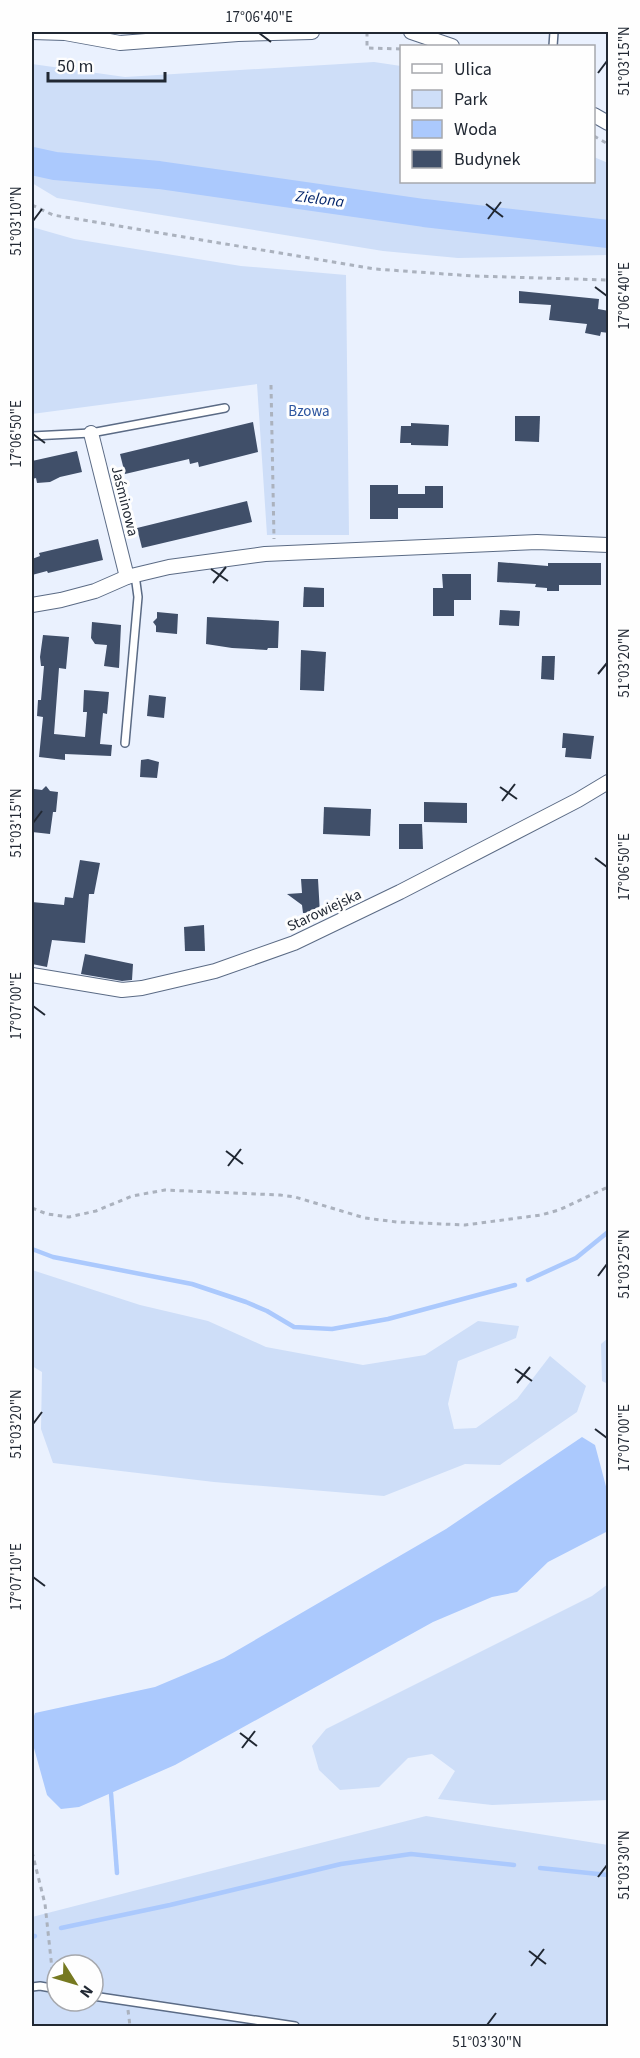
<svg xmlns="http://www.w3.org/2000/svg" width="640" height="2058" font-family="'Source Sans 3',sans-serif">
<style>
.green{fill:#cedef8;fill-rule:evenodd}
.water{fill:#abc9fd}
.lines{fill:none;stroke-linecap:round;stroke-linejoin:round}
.stream{stroke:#abc9fd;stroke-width:4.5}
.river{stroke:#abc9fd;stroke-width:28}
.building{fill:#404f69}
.service-casing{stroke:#5b6b85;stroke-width:10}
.minor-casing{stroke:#5b6b85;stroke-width:16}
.path{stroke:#abb2be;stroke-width:3;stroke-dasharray:4.5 4.5;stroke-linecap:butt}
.service{stroke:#fff;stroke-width:7}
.minor{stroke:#fff;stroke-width:14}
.ticks{fill:none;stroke:#212833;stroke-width:2}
.labels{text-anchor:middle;stroke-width:6;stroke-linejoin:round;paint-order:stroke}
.park-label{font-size:15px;fill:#2b549f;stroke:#fefefe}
.street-label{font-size:15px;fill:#212833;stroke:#fefefe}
.water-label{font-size:16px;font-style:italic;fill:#002269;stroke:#fefefe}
.neatline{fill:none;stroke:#212833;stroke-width:2}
.ticks-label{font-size:15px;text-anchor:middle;fill:#212833}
</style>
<rect width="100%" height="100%" fill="#eaf1fe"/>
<!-- green -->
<g class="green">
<path d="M374,62l27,4 1,116h192v-25l14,6v92l-150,3 -75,-7 -326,-53 -25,-15v-119l93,13z"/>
<path d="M32,227l42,12 167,27 105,9 3,260h-82l-10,-151 -225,30z"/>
<path d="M32,1270l108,35 68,16 58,26 97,18 62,-10 53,-34 41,5 -3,12 -58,23 -10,43 6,25 22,-1 41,-29 33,-43 36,30 -9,26 -77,53 -35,-1 -81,32 -170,-14 -161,-19 -12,-34 1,-57 -10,-6z"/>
<path d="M608,1338v46l-6,-3 -1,-37z"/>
<path d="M608,1584v216l-116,5 -54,-6 17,-28 -23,-17 -24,4 -29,29 -39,3 -21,-20 -7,-24 14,-17 266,-133z"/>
<path d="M426,1816l182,29v181h-576v-109zM57,1965h36v36h-36z"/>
</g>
<!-- water -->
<path class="water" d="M582,1437l13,8 13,49v37l-60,31 -31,30 -25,5 -59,25 -258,143 -96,42 -18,2 -14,-14 -15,-54v-19l3,-9 120,-26 69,-29 222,-129z"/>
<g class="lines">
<!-- stream -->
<g class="stream">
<path d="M32,1249l21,8 139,27 54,18 21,9 27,16 38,2 56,-10 127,-34"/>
<path d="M528,1280l48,-22 32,-26"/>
<path d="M111,1793l6,80"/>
<path d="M540,1868l68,7"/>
<path d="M61,1928l109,-23 171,-41 70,-10 103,11"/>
<path d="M32,1937l3,-1"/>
</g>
<!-- river -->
<path class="river" d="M32,161l23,5 104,9 265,38 184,21"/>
</g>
<!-- building -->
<g class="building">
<path d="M519,291l80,8 -1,10 11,2v22l-8,-1 -1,4 -15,-3 2,-9 -38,-4 2,-15 -32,-2z"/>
<path d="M515,416h25l-1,26 -24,-1z"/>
<path d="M253,422l5,30 -59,15 -1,-5 -8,2 -1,-5 -64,15 -5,-20z"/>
<path d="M411,423l38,2 -1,21 -37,-1v-2h-11l1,-17h10z"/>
<path d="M77,451l5,21 -22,5 -10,5 -13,1 -1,-5 -4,1v-18z"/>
<path d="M370,485h28v9h27v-8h18v22h-45v11h-28z"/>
<path d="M247,501l5,21 -110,26 -5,-20z"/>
<path d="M98,539l5,21 -55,13 -1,-2 -15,4v-16l8,-3 -1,-3z"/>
<path d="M498,562l50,4v-3h53v22h-42v6h-12v-3l-12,-1 1,-3 -39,-2z"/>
<path d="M442,574h29v26h-17v16h-21v-28h10z"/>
<path d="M304,587l20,1v19h-21z"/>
<path d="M500,610l20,1 -1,15 -20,-1z"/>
<path d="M157,612l21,2 -1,20 -21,-2v-6l-3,-4 4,-4z"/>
<path d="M207,617l72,4 -1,27h-10l-1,2 -35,-2 -26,-4z"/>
<path d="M92,622l29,3 -2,43 -15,-2 3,-21 -12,-1 -4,-6z"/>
<path d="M43,635l26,2 -3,32 -7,-1 -5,66 31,3 2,-25h-4l1,-22 25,2 -2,22 -4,-1 -3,31 12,1 -1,11 -46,-2v6l-26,-3 4,-40 -6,-1 1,-16h3l3,-34h-3l-1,-9z"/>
<path d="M301,650l25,2 -2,39 -24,-1z"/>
<path d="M542,656h13l-1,24 -13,-1z"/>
<path d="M149,695l17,2 -2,21 -17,-2z"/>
<path d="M563,733l31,3 -3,23 -26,-2 1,-9h-4z"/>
<path d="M148,759l11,3 -2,16 -17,-1 1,-17z"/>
<path d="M46,786l4,5 8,1 -2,20h-3l-3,22 -18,-2 2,-43 8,1z"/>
<path d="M424,802l43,1v20l-43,-1z"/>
<path d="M324,807l47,2 -1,27 -47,-2z"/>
<path d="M399,824h23l1,25h-24z"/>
<path d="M80,860l20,3 -6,31h-5l-4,49 -33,-3 -5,27 -15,-3v-62l32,3 1,-8 8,1z"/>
<path d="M301,879h17l2,35 -17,-1 -1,-8 -15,-11 15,-1z"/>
<path d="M204,925l1,26h-20l-1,-24z"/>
<path d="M85,954l48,10 -1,16 -10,1 -41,-7z"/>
</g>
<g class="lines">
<!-- service casing -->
<g class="service-casing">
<g id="service">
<path d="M553,46l1,-14"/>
<path d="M32,436l59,-3 134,-25"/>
<path d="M125,743l13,-146 -3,-22"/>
<path d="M32,1987l8,-1 17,3"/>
<path d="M93,1996l202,30"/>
</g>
</g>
<!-- minor casing -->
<g class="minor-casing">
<g id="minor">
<path d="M32,32l33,1 55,10 118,-9 74,-2"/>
<path d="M411,32l41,14"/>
<path d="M594,115l14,8"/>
<path d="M91,433l36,144"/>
<path d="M32,605l29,-5 34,-9 32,-14 42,-10 96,-13 272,-12 71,3"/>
<path d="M32,975l90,15 20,-2 73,-17 79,-28 106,-51 178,-92 30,-18"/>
</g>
</g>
<!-- path -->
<g class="path">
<path d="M367,32v16l35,1"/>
<path d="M594,136l14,8"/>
<path d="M32,205l21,10 322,54 98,7 135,4"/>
<path d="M271,385l3,154"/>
<path d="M32,1208l15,6 22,3 27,-6 36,-15 33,-6 115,5 15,2 70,21 32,4 68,3 76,-10 18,-5 49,-23"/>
<path d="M32,1852l13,52 8,74"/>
<path d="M128,2010l2,16"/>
</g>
<!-- service -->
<use href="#service" class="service"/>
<!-- minor -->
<use href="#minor" class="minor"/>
</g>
<!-- ticks -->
<path class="ticks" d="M259,33l12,9M598,73l9,-12M486,204l17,13M488,219l13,-17M33,221l9,-12M595,287l12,9M33,434l12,9M211,569l17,12M213,583l13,-16M598,674l9,-11M500,787l17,12M502,801l13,-17M33,823l9,-12M595,858l12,9M33,1006l12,9M226,1151l17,13M228,1166l13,-17M598,1276l9,-12M515,1369l17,12M517,1383l13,-16M33,1424l9,-12M595,1429l12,9M33,1577l12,9M240,1733l17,13M242,1748l13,-17M598,1877l9,-12M529,1951l17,13M531,1966l13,-17M487,2025l9,-12"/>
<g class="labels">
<!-- park labels -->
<g class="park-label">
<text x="309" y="416">Bzowa</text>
</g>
<!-- street labels -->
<g class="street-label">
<text transform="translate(125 501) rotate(76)" y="5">Jaśminowa</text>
<text transform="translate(324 910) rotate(-25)" y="5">Starowiejska</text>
</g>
<!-- water labels -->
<g class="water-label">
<text transform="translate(320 198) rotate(7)" y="6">Zielona</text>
</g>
</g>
<!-- border -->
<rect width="640" height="2058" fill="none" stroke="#fefefe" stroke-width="66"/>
<!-- legend -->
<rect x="400" y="45" width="195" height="138" fill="#fefefe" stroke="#a6a8ad" stroke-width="1.5"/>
<rect x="412" y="64" width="30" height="9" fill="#ffffff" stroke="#a6a8ad" stroke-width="1.5"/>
<text x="454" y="75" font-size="18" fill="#212833">Ulica</text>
<rect x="412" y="90" width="30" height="18" fill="#cedef8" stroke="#a6a8ad" stroke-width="1.5"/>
<text x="454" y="105" font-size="18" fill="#212833">Park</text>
<rect x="412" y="120" width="30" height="18" fill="#abc9fd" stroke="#a6a8ad" stroke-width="1.5"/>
<text x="454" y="135" font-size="18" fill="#212833">Woda</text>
<rect x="412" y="150" width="30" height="18" fill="#404f69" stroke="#a6a8ad" stroke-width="1.5"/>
<text x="454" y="165" font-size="18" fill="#212833">Budynek</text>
<!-- north arrow -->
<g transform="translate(75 1983) rotate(127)"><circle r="28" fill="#fefefe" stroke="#a6a8ad" stroke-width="1.5"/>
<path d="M0-4.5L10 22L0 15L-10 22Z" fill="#767920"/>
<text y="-9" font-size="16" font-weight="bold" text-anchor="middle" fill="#212833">N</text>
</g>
<!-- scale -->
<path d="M48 72v9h117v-9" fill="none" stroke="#212833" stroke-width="3"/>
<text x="57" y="72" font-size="18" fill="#212833" stroke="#fefefe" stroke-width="4.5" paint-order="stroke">50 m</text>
<rect x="33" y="33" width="574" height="1992" class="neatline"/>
<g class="ticks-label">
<text x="259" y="22">17°06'40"E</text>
<text transform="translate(624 61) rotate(-90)" y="5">51°03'15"N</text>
<text transform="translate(16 221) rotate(-90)" y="5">51°03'10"N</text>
<text transform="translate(624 296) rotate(-90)" y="5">17°06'40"E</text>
<text transform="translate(16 434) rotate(-90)" y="5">17°06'50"E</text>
<text transform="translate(624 663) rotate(-90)" y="5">51°03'20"N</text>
<text transform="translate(16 823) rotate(-90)" y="5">51°03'15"N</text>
<text transform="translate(624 867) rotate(-90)" y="5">17°06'50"E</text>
<text transform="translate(16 1006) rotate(-90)" y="5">17°07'00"E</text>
<text transform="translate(624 1264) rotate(-90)" y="5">51°03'25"N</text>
<text transform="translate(16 1424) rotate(-90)" y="5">51°03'20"N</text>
<text transform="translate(624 1438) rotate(-90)" y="5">17°07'00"E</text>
<text transform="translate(16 1577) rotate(-90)" y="5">17°07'10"E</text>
<text transform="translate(624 1865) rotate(-90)" y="5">51°03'30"N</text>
<text x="487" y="2047">51°03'30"N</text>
</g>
</svg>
